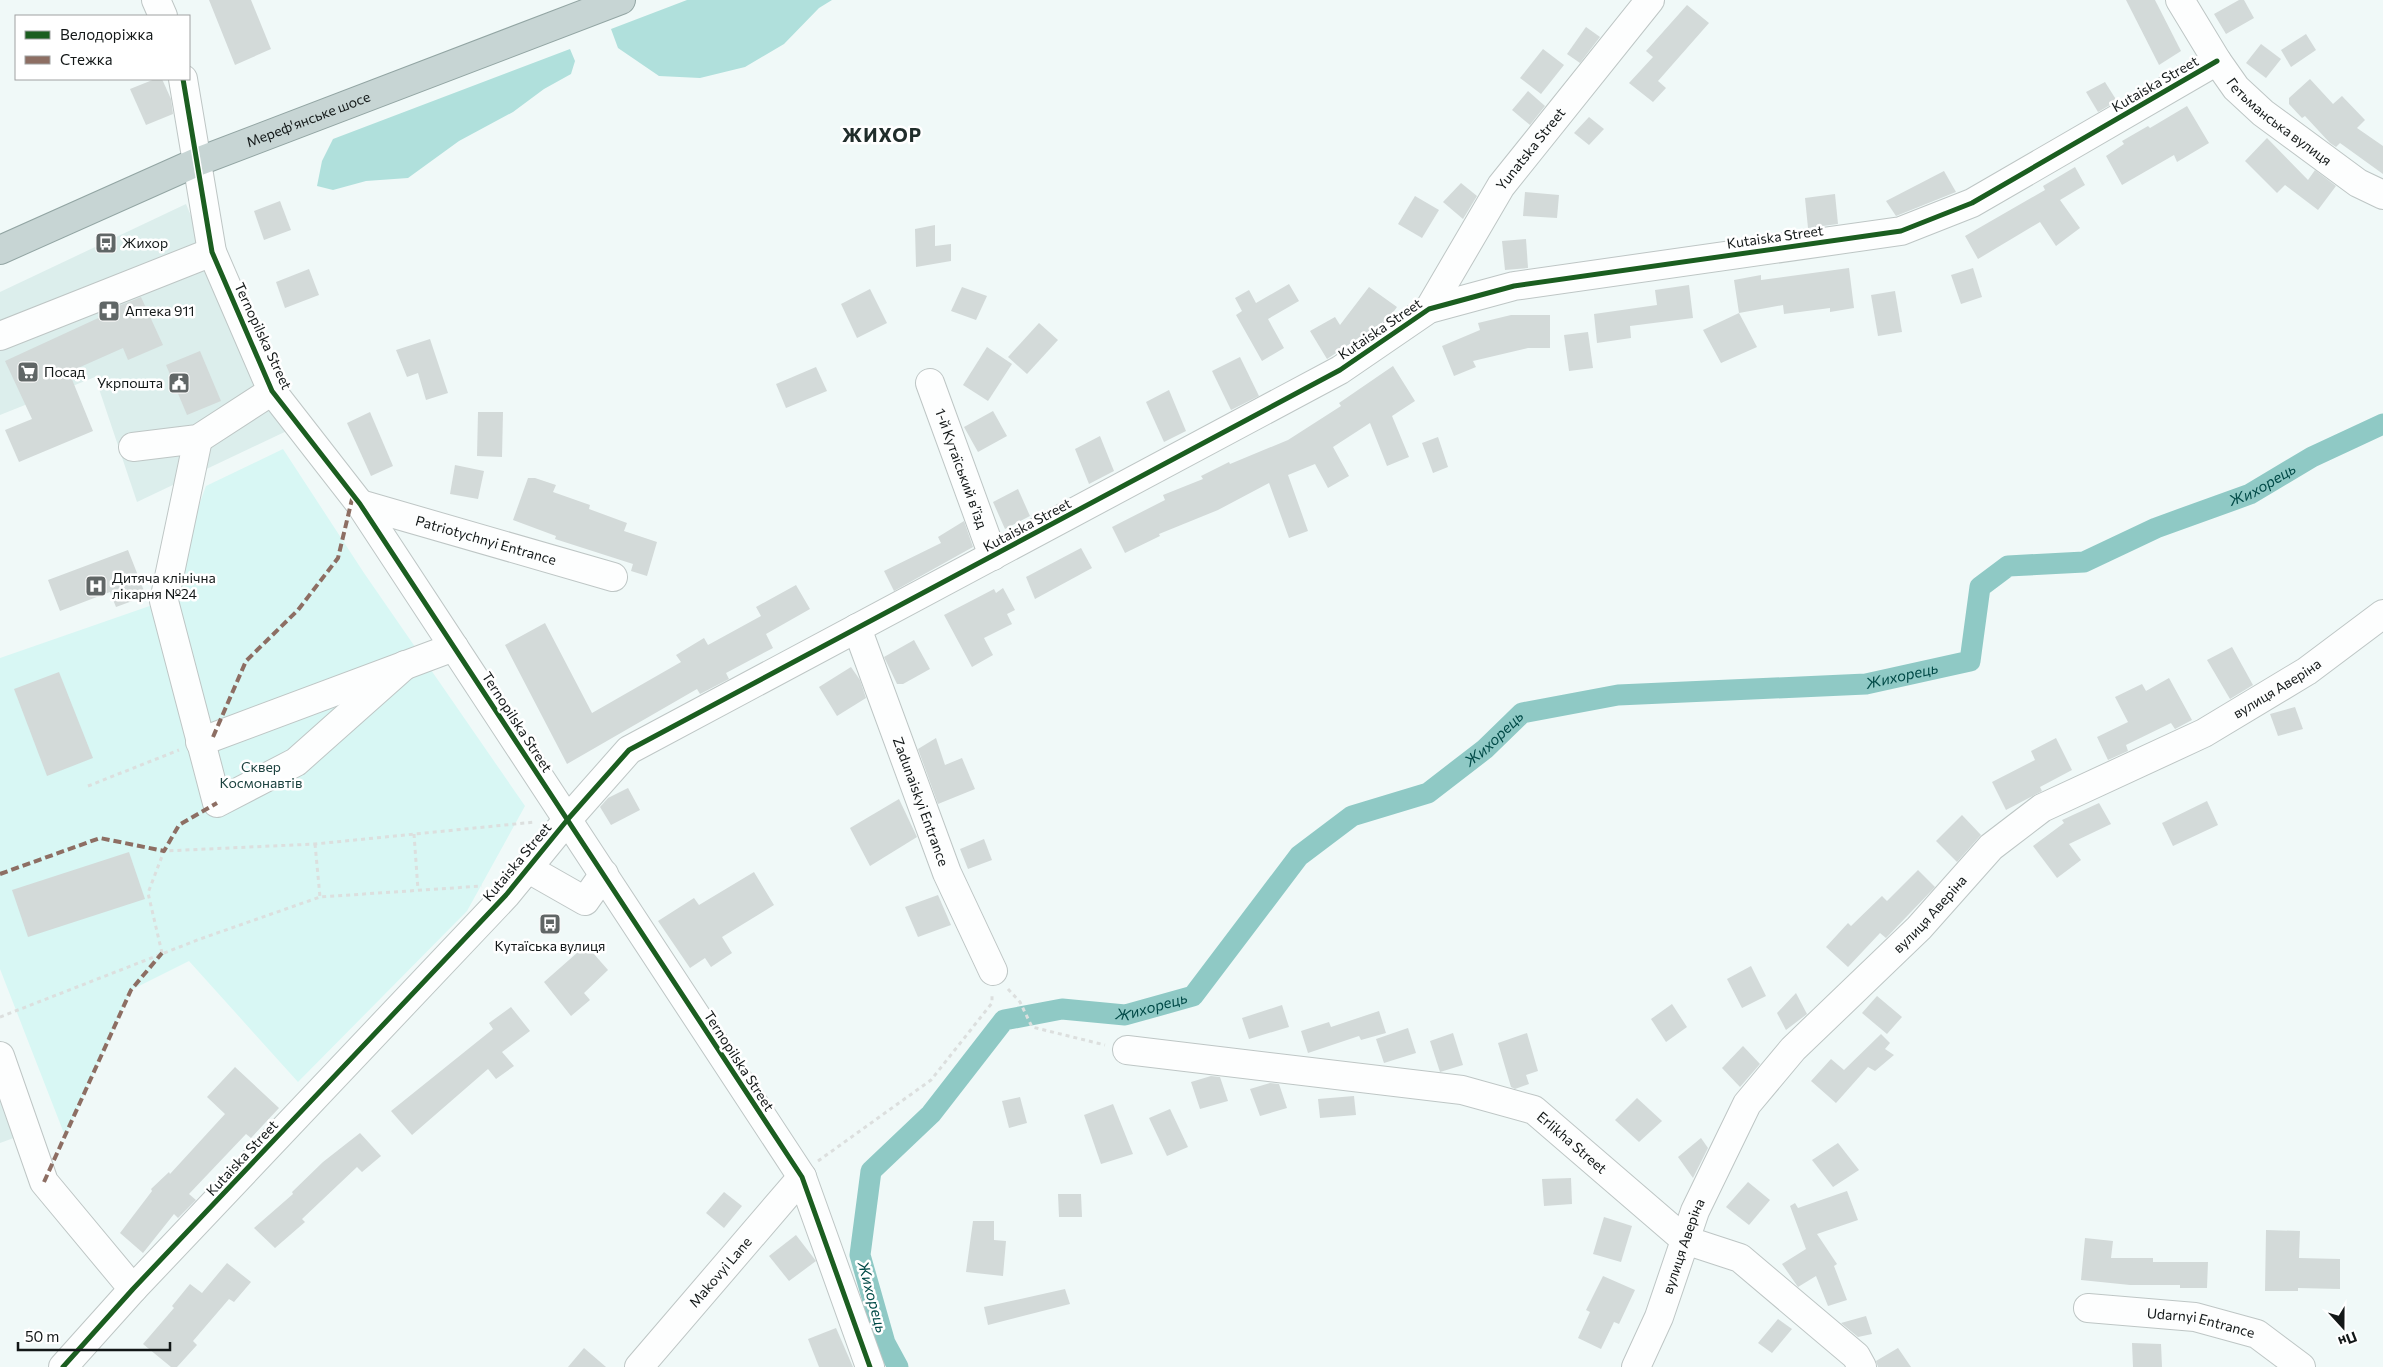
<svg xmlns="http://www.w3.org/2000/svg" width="2383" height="1367" font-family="Commissioner,sans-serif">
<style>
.built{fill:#dceeec}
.green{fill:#d8f7f4}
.forest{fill:#b0e0dc}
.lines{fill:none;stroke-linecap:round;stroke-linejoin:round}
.canal{stroke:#8fc9c5;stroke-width:21}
.building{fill:#d3dad9}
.minor-casing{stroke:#bec6c5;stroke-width:30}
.highway-casing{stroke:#92a5a3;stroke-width:30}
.path{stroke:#dcdfde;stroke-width:3;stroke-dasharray:4 4;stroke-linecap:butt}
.minor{stroke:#fdfefe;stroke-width:28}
.highway{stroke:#c7d5d4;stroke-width:28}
.quiet{stroke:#8d6e63;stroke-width:4;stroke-dasharray:8 4;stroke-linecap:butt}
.cycleway-casing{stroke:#fff;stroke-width:8}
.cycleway{stroke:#1b5e20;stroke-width:5}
.labels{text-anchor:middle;stroke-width:5;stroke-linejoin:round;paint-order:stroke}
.street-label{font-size:14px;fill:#121717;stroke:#fff}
.poi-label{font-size:14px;fill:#121717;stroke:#fff;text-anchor:start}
.park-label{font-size:14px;fill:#1c423f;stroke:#fff}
.water-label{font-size:15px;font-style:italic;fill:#004a47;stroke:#fff}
.district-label{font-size:19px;font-weight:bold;letter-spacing:1px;fill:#202d2b;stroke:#fff}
</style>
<rect width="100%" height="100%" fill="#f0f9f8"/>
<!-- built -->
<g class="built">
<path d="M186,204l77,184 28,41 -154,73 -42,-125 -95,38v-123z"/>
<path d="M0,1075l22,60 -22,8z"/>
</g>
<!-- green -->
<path class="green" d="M283,449l81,124 161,233 -58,105 -169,171 -109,-121 -58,29 -66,146 -65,-167v-311l164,-57 42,-115z"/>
<!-- forest -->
<g class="forest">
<path d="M687,0h145l-13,8 -35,36 -39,23 -45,11 -41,-2 -41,-28 -7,-19z"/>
<path d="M570,49l5,12 -4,13 -27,15 -31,23 -54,29 -51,37 -42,3 -33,9 -16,-4 5,-25 11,-22z"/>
</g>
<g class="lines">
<!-- canal -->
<path class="canal" id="s1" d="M898,1367l-13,-24 -25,-88 11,-84 60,-57 73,-94 58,-11 63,6 68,-19 106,-140 53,-40 76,-23 57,-44 37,-36 96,-18 248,-11 104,-23 10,-74 28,-21 76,-4 72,-34 94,-34 62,-37 71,-33"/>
</g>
<!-- building -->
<g class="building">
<path d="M209,0h42l20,49 -36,16z"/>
<path d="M2126,0h29l26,51 -22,14z"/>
<path d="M2239,0h5l10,18 -28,16 -12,-20z"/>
<path d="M1687,5l22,18 -51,58 8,7 -13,14 -24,-19 24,-26 -7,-6z"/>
<path d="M1586,27l14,10 -20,26 -13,-9z"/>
<path d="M2306,34l10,16 -25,17 -10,-17z"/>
<path d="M2261,44l20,15 -15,19 -20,-15z"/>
<path d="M1543,49l21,16 -23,29 -21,-16z"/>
<path d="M155,79h7l9,20 2,15 -27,11 -16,-36z"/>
<path d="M2310,79l23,25 9,-8 23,24 -8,8 26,18v28l-43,-31 -4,4 -6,-4 -25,-27 -3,2 -13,-14v-6z"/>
<path d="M2105,82l12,19 -19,11 -12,-20z"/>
<path d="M1528,91l17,15 -15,19 -18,-15z"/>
<path d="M2187,106l22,37 -32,19 -3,-7 -52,30 -16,-29 18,-12 -2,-3 26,-15 2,2z"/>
<path d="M1589,117l15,12 -15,16 -15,-12z"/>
<path d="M2267,138l41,42 7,-10 21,16 -18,24 -33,-25 -8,8 -32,-32z"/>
<path d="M2075,167l10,18 -25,15 20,28 -24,18 -16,-24 -62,37 -13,-23 80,-46 -2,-4z"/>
<path d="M1944,171l12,21 -60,24 -10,-15z"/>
<path d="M1461,183l16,13 -14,23 -20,-17z"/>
<path d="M1525,192l34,3 -2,23 -34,-2z"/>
<path d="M1835,194l3,30 -30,4 -3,-30z"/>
<path d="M1415,196l24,14 -17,28 -24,-14z"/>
<path d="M280,201l11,29 -27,10 -10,-29z"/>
<path d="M935,225v21l16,-2v17l-35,6 -1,-38z"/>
<path d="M1526,239l2,29 -23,2 -3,-29z"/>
<path d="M1849,268l5,40 -24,4v-4l-46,6 -1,-9 -44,8 -5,-33 27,-5v5z"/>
<path d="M1973,268l9,29 -21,7 -10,-29z"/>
<path d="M309,269l10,26 -34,13 -9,-26z"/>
<path d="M1289,284l10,17 -31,18 16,29 -22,13 -26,-46 6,-4 -7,-13 14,-8 7,13z"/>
<path d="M1689,285l4,33 -63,8 1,12 -34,5 -3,-29 63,-9 -2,-15z"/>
<path d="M962,287l25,9 -11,24 -25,-9z"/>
<path d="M1369,287l28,20 -8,11 -62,41 -17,-28 25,-14 5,8z"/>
<path d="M870,289l17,34 -30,15 -16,-34z"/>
<path d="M1895,291l7,41 -24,4 -7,-41z"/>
<path d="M141,297l22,48 -35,15 -5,-12 -54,24 24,59 -74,31 -14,-32 27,-11 -27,-58 102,-47 -1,-3z"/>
<path d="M1739,313l18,34 -36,16 -18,-33z"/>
<path d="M1511,315h39v33h-22l-55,13 3,6 -22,9 -12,-30 38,-16 -2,-7z"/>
<path d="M1039,323l19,17 -31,34 -19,-17z"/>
<path d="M1588,332l5,36 -24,3 -5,-36z"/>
<path d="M430,339l18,54 -22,7 -8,-27 -11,4 -11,-27z"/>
<path d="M987,347l25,17 -24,37 -25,-16z"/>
<path d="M200,351l21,50 -34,14 -21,-50z"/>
<path d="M1240,357l19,39 -28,14 -19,-39z"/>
<path d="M1393,366l22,35 -23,15 17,41 -22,9 -17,-43 -37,24 16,29 -21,12 -13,-24 -27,11 20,56 -19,7 -20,-55 -51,27 -59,24 1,2 -35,17 -13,-26 53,-27 -2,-5 40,-16 -2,-3 28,-14 1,2 58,-24 53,-34 -2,-3z"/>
<path d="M816,367l11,24 -41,17 -10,-24z"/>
<path d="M1169,390l17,41 -22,11 -18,-40z"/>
<path d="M993,411l14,25 -29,16 -14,-25z"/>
<path d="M370,412l23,54 -22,10 -24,-53z"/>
<path d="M478,412h25l-1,45 -25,-1z"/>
<path d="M1100,436l14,35 -25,13 -14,-35z"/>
<path d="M1438,437l10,30 -15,6 -11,-30z"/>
<path d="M455,465l29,6 -6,28 -28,-5z"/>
<path d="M528,478h7l21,7 -3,7 37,13 -1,4 38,14 -3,8 33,11 -10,34 -16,-5 2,-7 -78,-25 1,-3 -43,-16z"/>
<path d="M1018,489l12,27 -25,13 -12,-27z"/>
<path d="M964,521l9,26 -79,44 -10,-20 57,-28 -3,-6z"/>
<path d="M1081,548l11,20 -57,31 -9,-22z"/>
<path d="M128,550l18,46 -30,11 -6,-15 -50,19 -12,-31z"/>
<path d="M796,585l14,24 -44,25 7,14 -47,25 3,6 -29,15 -3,-5 -130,75 -62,-119 40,-22 47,90 89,-51 -5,-7 28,-17 4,7 53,-29 -5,-9z"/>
<path d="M1003,588l12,22 -8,4 5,10 -28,14 9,17 -21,12 -28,-52 50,-26 2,4z"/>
<path d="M914,640l16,29 -27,15h-6l-13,-27z"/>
<path d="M2232,647l21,38 -23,14 -23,-39z"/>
<path d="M851,667l9,13 6,18 -29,18 -18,-29z"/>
<path d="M59,672l34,86 -46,18 -33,-87z"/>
<path d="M2169,678l23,42 -17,9 -4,-6 -45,22 2,6 -20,9 -11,-23 31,-15 -13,-25 27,-13 4,7z"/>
<path d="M2295,707l8,22 -25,7 -8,-22z"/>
<path d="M936,738l9,27 17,-7 13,31 -37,15 -20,-55z"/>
<path d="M2056,738l16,32 -32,17 2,4 -36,19 -14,-28 43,-22 -4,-9z"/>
<path d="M628,788l12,22 -29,15 -11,-18 8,-9z"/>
<path d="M899,799l18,38 -47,29 -20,-38z"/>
<path d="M2207,801l11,24 -45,21 -11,-23z"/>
<path d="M2099,803l12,21 -42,20 12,16 -24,18 -24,-32 31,-23 -2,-3z"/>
<path d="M1962,815l19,20 -24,27 -21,-21z"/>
<path d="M984,839l8,21 -24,9 -8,-20z"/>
<path d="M129,852l16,47 -117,38 -16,-47z"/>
<path d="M1918,870l17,17 -49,51 -6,-5 -32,34 -22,-20 22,-24 3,3 31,-30 5,5z"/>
<path d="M754,872l20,33 -52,32 10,16 -21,14 -6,-9 -15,10 -32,-47 36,-23 5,7z"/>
<path d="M938,895l13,30 -33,12 -13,-30z"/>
<path d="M586,945l22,25 -24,23 6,7 -19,16 -27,-34z"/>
<path d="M1751,966l15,30 -24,12 -15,-29z"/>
<path d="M1796,993l11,21 -21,16 -9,-17z"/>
<path d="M1877,996l25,21 -15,17 -25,-21z"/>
<path d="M1672,1004l15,23 -21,15 -15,-23z"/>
<path d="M1282,1005l7,22 -40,12 -7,-21z"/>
<path d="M511,1007l19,24 -28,21 12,14 -18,13 -8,-10 -76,66 -21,-24 102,-82 -4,-6z"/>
<path d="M1379,1011l7,22 -25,7 -2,-4 -51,17 -7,-22 28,-9 2,5z"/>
<path d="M1408,1028l8,25 -32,10 -8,-24z"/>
<path d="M1453,1033l10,32 -23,7 -10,-31z"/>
<path d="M1527,1033l11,38 -12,4 3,9 -14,5 -4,-2 -13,-44z"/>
<path d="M1881,1034l9,9 -5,6 9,6 -19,16 -7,-4 -32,36 -25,-22 20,-22 13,11z"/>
<path d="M1743,1046l17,18 -20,23 -18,-19z"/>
<path d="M235,1067l44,41 -28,30 -5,-4 -57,60 7,6 -18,18 -4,-4 -31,39 -23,-20 32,-42 -1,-2 18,-17 1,2 55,-60 -18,-17z"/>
<path d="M1211,1076l9,1 8,24 -28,8 -9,-27z"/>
<path d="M1270,1083l9,1 8,24 -27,8 -10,-27z"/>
<path d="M1354,1096l2,19 -36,3 -2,-19z"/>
<path d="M1020,1097l7,26 -18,5 -7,-27z"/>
<path d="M1637,1098l25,23 -23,21 -24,-22z"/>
<path d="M1113,1104l20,50 -32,10 -17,-49z"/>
<path d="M1170,1109l18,38 -21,9 -18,-38z"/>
<path d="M360,1133l21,23 -19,16 -5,-5 -55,52 3,3 -30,26 -21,-20 39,-34 -1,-2 31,-30z"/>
<path d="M1701,1138l7,10 -15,30 -15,-21z"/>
<path d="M1838,1143l21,27 -26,17 -21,-27z"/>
<path d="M1571,1178l1,26 -28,2 -2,-27z"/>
<path d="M1748,1182l22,18 -21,25 -23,-18z"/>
<path d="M1847,1191l11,29 -41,14 20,30 -3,2 13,34 -19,6 -12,-30 -18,11 -16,-23 24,-15 -16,-43 5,-3 3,5z"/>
<path d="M724,1192l18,14 -18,22 -18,-15z"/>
<path d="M1058,1194h23l1,23h-23z"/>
<path d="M1604,1217l28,9 -11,36 -28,-8z"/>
<path d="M973,1221h21v19l12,1 -3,35 -37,-4z"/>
<path d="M2266,1230l34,1 -1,27 41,1v30l-42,-1v3h-33z"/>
<path d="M796,1235l20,26 -27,20 -20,-25z"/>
<path d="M2085,1238l28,3 -2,17h42v4h55l-1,26h-27v-3h-50l-49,-5z"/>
<path d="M227,1263l24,19 -17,20 -5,-3 -36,42 4,4 -20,22h-6l-28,-23 31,-36 -2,-2 18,-22 12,9z"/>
<path d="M1603,1276l32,14 -16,34 -5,-2 -13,27 -23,-11 12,-26 -4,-2z"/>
<path d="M1065,1289l5,15 -82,21 -4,-18z"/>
<path d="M1866,1316l6,18 -14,3 -17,-14z"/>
<path d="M1778,1319l14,10 -20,24 -14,-10z"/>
<path d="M836,1328l17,39h-34l-11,-28z"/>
<path d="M2132,1343l29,1 1,23h-29z"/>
<path d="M584,1348l22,19h-38z"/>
<path d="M1898,1348l13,19h-33l-2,-6z"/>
</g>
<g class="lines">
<!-- minor casing -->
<g class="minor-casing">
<g id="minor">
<path d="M156,0l7,16"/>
<path id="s2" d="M2180,0l37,61 19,27 27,25 95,70 25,12"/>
<path d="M183,79l29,173 60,139 88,113 442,673 68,190"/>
<path id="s3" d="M1429,309l72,-123 149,-186"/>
<path d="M0,336l212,-84"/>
<path id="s4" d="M930,383l63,173"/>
<path d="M198,439l-34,162 53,202 79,-41 109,-97"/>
<path d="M133,447l65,-8 74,-48"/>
<path id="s5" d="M360,504l253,73"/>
<path id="s6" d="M857,628l90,245 46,98"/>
<path d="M200,742l254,-95"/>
<path d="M517,881l10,-13 58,33 19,-27"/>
<path id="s7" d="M1127,1050l335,40 72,20 151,130 55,18 116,98 6,11"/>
<path d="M0,1056l44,126 89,107"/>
<path id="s8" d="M2088,1308l107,9 62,17 44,33"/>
<path d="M63,1367l70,-78 373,-394 62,-76 61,-69 711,-380 89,-61 85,-23 387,-55 71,-28 245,-142"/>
<path id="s9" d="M639,1367l163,-190"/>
<path id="s10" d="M1636,1367l23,-50 36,-106 52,-107 46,-55 126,-121 72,-81 51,-39 162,-75 103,-62 76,-57"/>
</g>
</g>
<!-- highway casing -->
<g class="highway-casing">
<g id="highway">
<path id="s11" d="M0,250l197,-88 424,-162"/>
</g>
</g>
<!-- path -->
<g class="path">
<path d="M88,786l91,-36"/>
<path d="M414,834l4,56"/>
<path d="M315,844l5,53"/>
<path d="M162,953l-14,-60 16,-42 151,-7 220,-22"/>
<path d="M1008,989l12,13 12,25 73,18"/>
<path d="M0,1017l200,-78 120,-42 162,-11"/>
<path d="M818,1161l113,-81 61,-77v-9"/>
</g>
<!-- minor -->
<use href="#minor" class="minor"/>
<!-- highway -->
<use href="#highway" class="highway"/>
<!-- quiet -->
<g class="quiet">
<path d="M213,737l33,-76 52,-51 40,-52 15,-63"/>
<path d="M0,874l100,-36 64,13 15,-26 38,-22"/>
<path d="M44,1182l87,-192 31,-37"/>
</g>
<!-- cycleway casing -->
<g class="cycleway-casing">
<g id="cycleway">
<path d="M183,79l29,173 60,139 88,113 442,673 68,190"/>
<path d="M63,1367l70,-78 373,-394 62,-76 61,-69 711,-380 89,-61 85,-23 387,-55 71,-28 245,-142"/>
</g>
</g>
<!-- cycleway -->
<use href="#cycleway" class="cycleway"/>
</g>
<!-- icons -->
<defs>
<g id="bus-square" transform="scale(1.125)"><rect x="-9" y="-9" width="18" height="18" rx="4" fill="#606666" stroke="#fff"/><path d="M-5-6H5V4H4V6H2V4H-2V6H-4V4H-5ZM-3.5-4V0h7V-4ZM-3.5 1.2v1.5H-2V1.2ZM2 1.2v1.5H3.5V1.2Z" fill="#fff"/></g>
<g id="pharmacy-square" transform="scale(1.125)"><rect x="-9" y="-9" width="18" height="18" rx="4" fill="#606666" stroke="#fff"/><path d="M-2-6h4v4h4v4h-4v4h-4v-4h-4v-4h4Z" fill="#fff"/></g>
<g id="supermarket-square" transform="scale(1.125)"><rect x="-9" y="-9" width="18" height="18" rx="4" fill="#606666" stroke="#fff"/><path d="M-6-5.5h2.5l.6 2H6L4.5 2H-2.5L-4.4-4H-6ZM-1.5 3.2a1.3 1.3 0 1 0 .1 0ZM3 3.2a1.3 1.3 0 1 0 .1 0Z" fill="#fff"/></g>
<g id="civic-square" transform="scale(1.125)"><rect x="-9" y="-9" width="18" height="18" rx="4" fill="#606666" stroke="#fff"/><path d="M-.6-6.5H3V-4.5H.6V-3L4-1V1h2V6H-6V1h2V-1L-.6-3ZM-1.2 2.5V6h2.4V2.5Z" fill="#fff"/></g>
<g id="hospital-square" transform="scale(1.125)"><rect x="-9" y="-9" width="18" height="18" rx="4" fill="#606666" stroke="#fff"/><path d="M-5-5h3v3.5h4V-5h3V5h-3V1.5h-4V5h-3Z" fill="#fff"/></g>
</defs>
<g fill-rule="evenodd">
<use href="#bus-square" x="106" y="243"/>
<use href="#pharmacy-square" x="109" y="311"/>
<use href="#supermarket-square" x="28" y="372"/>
<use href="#civic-square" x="179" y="383"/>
<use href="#hospital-square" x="96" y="586"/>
<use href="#bus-square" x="550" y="924"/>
</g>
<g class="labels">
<!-- street labels -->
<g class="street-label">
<text transform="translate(2155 84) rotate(-30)" y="5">Kutaiska Street</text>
<text dy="5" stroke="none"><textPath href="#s11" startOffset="335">Мереф'янське шосе</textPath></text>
<text dy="5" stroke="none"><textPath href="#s2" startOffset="159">Гетьманська вулиця</textPath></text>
<text dy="5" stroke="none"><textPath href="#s3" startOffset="190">Yunatska Street</textPath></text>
<text transform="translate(1775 237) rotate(-8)" y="5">Kutaiska Street</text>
<text transform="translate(1380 329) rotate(-34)" y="5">Kutaiska Street</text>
<text transform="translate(263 336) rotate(65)" y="5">Ternopilska Street</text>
<text dy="5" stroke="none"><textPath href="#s4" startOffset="91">1-й Кутаїський в’їзд</textPath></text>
<text transform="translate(1027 525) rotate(-28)" y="5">Kutaiska Street</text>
<text dy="5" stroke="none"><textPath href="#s5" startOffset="131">Patriotychnyi Entrance</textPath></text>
<text dy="5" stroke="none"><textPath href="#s10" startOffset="969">вулиця Аверіна</textPath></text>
<text transform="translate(517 722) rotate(57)" y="5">Ternopilska Street</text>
<text dy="5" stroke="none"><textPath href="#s6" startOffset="185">Zadunaiskyi Entrance</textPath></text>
<text transform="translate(517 862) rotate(-50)" y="5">Kutaiska Street</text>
<text dy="5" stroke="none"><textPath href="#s10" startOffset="550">вулиця Аверіна</textPath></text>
<text transform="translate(739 1061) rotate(57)" y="5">Ternopilska Street</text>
<text dy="5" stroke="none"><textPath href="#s7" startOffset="462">Erlikha Street</textPath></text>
<text transform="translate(242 1158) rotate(-47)" y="5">Kutaiska Street</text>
<text dy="5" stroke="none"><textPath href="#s10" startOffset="130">вулиця Аверіна</textPath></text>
<text dy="5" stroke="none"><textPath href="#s9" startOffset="125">Makovyi Lane</textPath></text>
<text dy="5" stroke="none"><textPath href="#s8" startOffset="114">Udarnyi Entrance</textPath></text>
</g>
<!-- poi labels -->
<g class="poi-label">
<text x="122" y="248">Жихор</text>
<text x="125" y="316">Аптека 911</text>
<text x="44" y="377">Посад</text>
<text x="163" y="388" text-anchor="end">Укрпошта</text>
<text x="112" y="583">Дитяча клінічна<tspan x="112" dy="16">лікарня №24</tspan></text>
<text x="550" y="951" text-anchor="middle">Кутаїська вулиця</text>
</g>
<!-- park labels -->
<g class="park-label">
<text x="261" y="772">Сквер<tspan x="261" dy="16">Космонавтів</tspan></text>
</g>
<!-- water labels -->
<g class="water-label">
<text dy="5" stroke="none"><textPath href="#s1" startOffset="1876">Жихорець</textPath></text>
<text dy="5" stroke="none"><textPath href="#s1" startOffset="1426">Жихорець</textPath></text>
<text dy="5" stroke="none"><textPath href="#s1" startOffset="1005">Жихорець</textPath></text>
<text dy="5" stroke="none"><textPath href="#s1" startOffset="555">Жихорець</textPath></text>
<text transform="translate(872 1297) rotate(75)" y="5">Жихорець</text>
</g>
<!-- district labels -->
<g class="district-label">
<text x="882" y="142">ЖИХОР</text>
</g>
</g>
<!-- legend -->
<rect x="15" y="15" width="175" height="65" fill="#ffffff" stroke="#a0a2a2"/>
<rect x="25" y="31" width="25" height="8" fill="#1b5e20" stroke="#a0a2a2"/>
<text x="60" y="40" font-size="15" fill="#121717">Велодоріжка</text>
<rect x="25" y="56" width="25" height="8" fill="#8d6e63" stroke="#a0a2a2"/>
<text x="60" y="65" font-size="15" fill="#121717">Стежка</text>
<!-- north arrow -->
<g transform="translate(2343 1327) rotate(159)" stroke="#ffffff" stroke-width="4" paint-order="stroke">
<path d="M0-4L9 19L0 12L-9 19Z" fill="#121717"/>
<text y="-8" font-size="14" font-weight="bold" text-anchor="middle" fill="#121717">Пн</text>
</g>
<!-- scale -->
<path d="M18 1342v8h152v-8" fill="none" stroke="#121717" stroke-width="2.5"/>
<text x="25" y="1342" font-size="15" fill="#121717" stroke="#ffffff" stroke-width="4" paint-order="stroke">50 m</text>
</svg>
